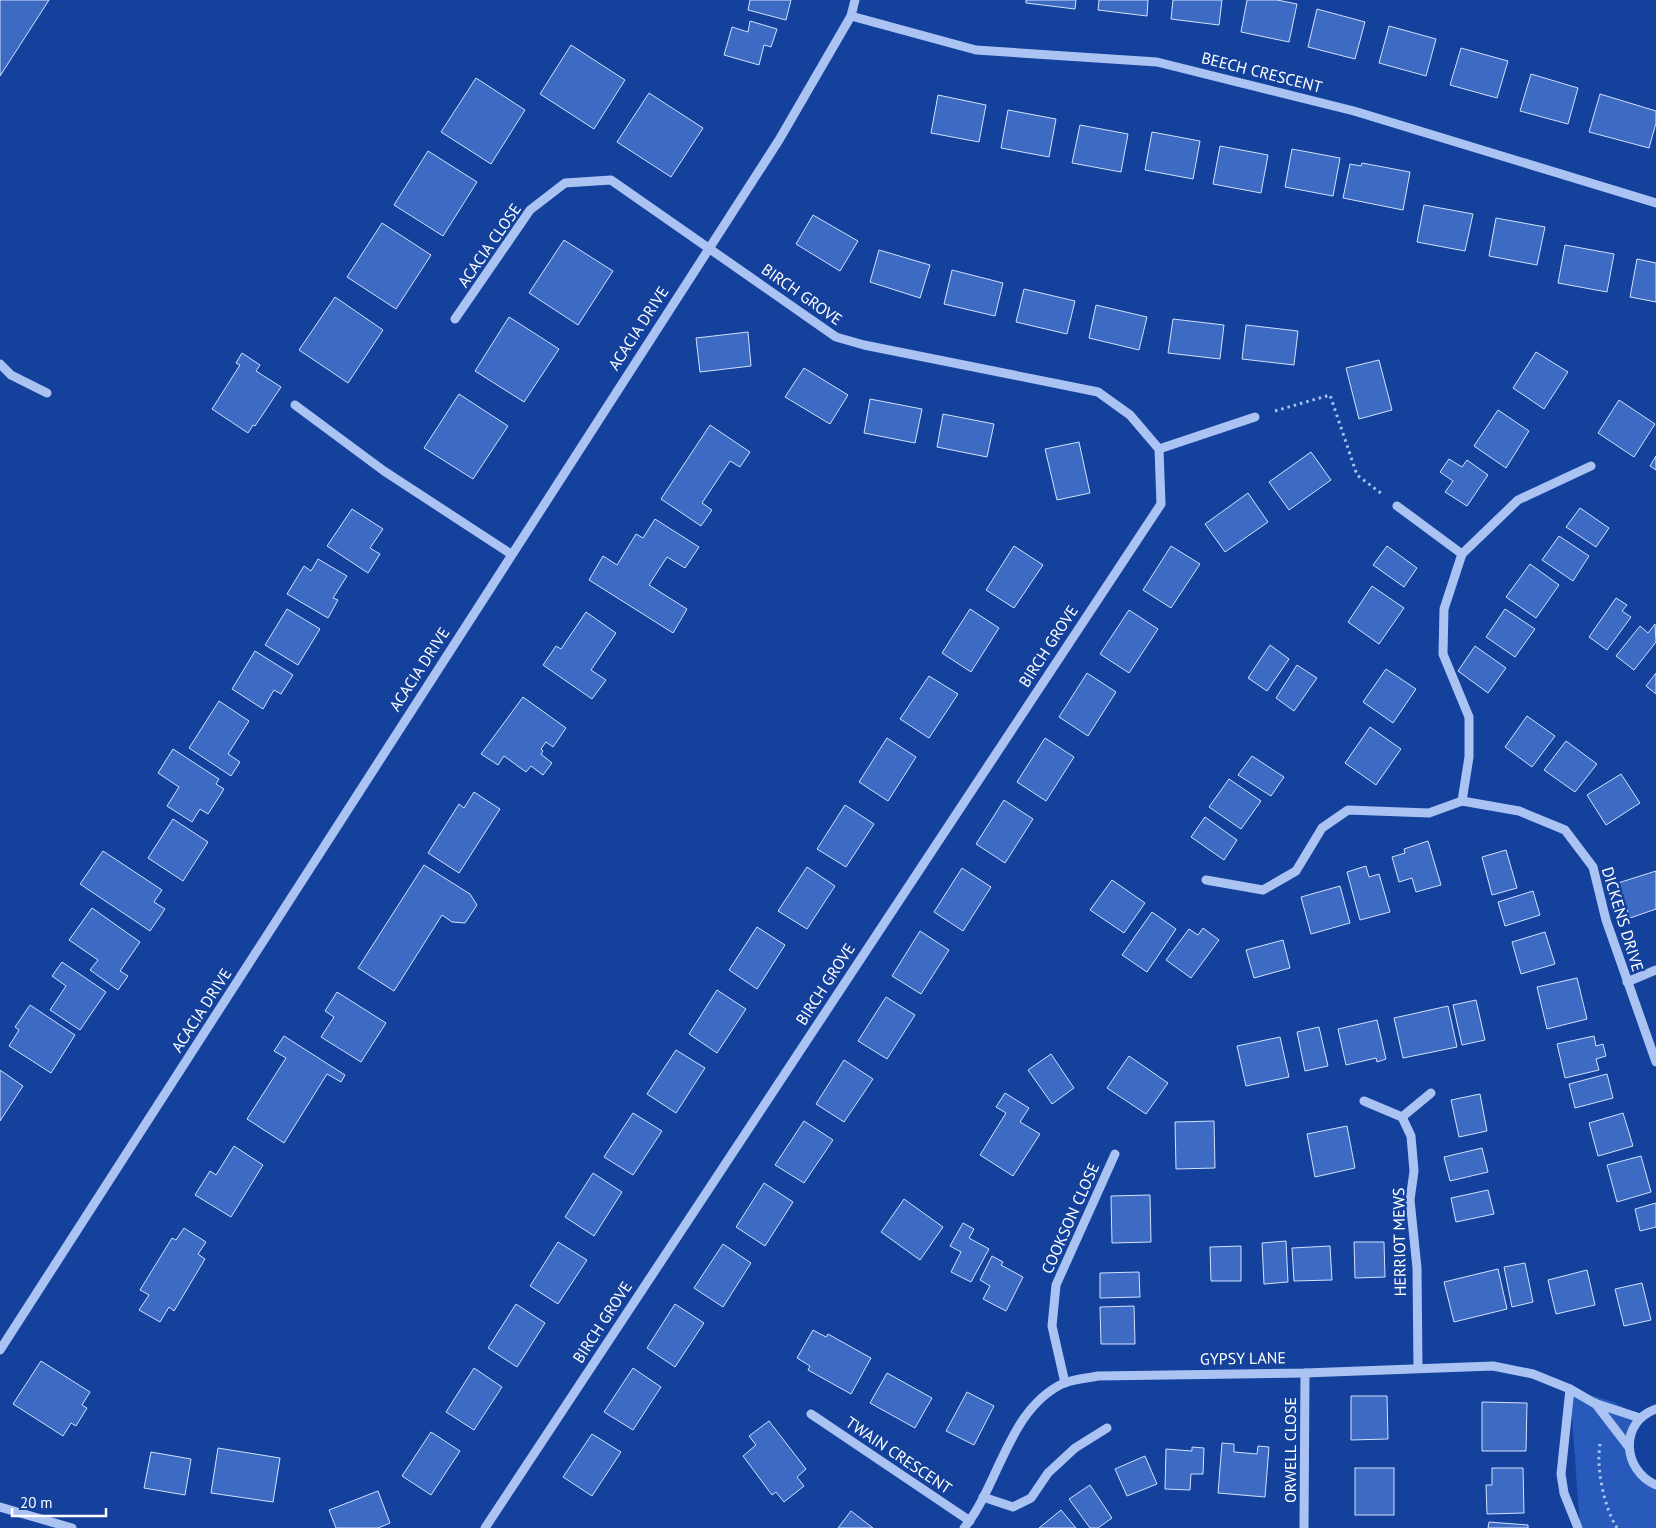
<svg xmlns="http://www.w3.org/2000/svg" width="1656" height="1528" font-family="'PT Sans',sans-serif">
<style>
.green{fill:#275aba}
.building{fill:#3d6ac3;stroke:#d2e1fd}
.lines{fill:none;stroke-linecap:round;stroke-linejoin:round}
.path{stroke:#aac3f3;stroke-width:3;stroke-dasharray:2.5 4;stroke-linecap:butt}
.minor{stroke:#aac3f3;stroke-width:9}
.labels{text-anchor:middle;stroke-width:5;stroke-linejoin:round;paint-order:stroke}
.street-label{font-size:16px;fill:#fff;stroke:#14419c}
</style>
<rect width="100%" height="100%" fill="#14419c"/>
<!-- green -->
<path class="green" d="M1570,1389l44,13 26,16 -6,8 -4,31 26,28v43h-76z"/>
<!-- building -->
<g class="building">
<path d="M0,0h49l-49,76z"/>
<path d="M750,0h41l-5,20 -38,-10z"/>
<path d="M1026,0h50l-1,9 -49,-6z"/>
<path d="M1099,0h49l-1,16 -49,-6z"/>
<path d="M1173,0h49l-3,25 -48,-6z"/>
<path d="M1247,0h30l20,4 -8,38 -48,-10z"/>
<path d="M1317,9l48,13 -10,37 -47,-12z"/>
<path d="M750,21l27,8 -6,18 -7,-2 -5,20 -35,-10 8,-28 16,5z"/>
<path d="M1389,26l47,13 -10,37 -47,-13z"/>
<path d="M571,45l54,35 -31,49 -54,-35z"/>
<path d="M1461,48l47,13 -11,37 -47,-13z"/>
<path d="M1531,74l47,14 -10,36 -48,-13z"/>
<path d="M476,78l49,32 -34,54 -50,-32z"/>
<path d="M649,93l54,35 -32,49 -54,-35z"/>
<path d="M1600,94l56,17v12l-7,25 -60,-16z"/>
<path d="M938,95l48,10 -7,37 -48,-9z"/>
<path d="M1008,110l48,9 -7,38 -48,-9z"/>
<path d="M1080,125l48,9 -7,38 -49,-9z"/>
<path d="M1152,132l48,9 -7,38 -48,-9z"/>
<path d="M1220,146l48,9 -7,38 -48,-9z"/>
<path d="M1292,149l48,9 -7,38 -48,-9z"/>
<path d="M428,151l49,31 -34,54 -49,-31z"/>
<path d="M1362,163l48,9 -7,38 -60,-12 7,-34 11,2z"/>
<path d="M1424,205l49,9 -8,37 -48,-9z"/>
<path d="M813,215l45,26 -18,30 -44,-27z"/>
<path d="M1496,218l49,9 -8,38 -48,-9z"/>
<path d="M382,223l49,32 -35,54 -49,-32z"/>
<path d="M564,240l49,31 -35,54 -49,-32z"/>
<path d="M1565,245l49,9 -7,38 -49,-9z"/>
<path d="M879,250l51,15 -10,33 -50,-16z"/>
<path d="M1637,259l19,4v39l-26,-5z"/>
<path d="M952,270l51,13 -8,33 -51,-12z"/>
<path d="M1024,289l51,12 -8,33 -51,-12z"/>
<path d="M335,297l48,33 -35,53 -49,-33z"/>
<path d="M1096,305l51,12 -8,33 -50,-12z"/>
<path d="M509,317l50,32 -35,53 -49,-31z"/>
<path d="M1173,319l51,6 -4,34 -52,-6z"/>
<path d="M1246,325l52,6 -4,34 -52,-6z"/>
<path d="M748,332l3,34 -51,6 -4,-34z"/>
<path d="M1536,352l32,20 -24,37 -31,-21z"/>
<path d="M242,353l18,12 -4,6 25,16 -26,39 -2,-1 -5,8 -36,-24 28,-44 -4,-2z"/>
<path d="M1379,360l13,50 -33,9 -13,-51z"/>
<path d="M804,368l44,27 -18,29 -45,-27z"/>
<path d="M459,394l49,32 -35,53 -49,-31z"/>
<path d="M870,399l52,10 -7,34 -51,-10z"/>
<path d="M1619,400l36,24 -21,33 -36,-24z"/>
<path d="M1498,410l31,21 -23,37 -32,-22z"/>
<path d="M943,414l51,10 -7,33 -50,-10z"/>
<path d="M710,425l40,27 -10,15 -10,-6 -28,42 10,7 -11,16 -40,-27z"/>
<path d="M1079,442l11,51 -33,7 -12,-51z"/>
<path d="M1311,452l20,28 -42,30 -20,-28z"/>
<path d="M1656,456v14l-6,-4z"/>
<path d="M1449,459l13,8 5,-7 21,15 -21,31 -22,-14 8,-11 -13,-9z"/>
<path d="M1248,493l20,29 -43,30 -20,-28z"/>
<path d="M1580,508l29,20 -13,19 -30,-20z"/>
<path d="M352,509l31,20 -13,19 10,6 -12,19 -41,-27z"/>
<path d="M655,519l44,28 -14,21 -18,-11 -18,28 38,24 -14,24 -84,-53 14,-24 14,9 19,-31 7,4z"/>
<path d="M1559,536l30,20 -16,25 -31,-21z"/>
<path d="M1014,546l29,19 -29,43 -28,-18z"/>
<path d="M1171,546l29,18 -29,44 -28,-18z"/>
<path d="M1387,546l30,22 -13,19 -31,-22z"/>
<path d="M318,559l29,17 -14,22 5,2 -10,18 -41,-24 17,-28 7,5z"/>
<path d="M1530,564l29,21 -23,33 -30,-21z"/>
<path d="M1372,586l32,22 -25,36 -31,-22z"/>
<path d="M1616,598l11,7 -5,6 9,6 -24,33 -18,-13z"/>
<path d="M287,609l33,20 -22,36 -33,-20z"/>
<path d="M970,609l29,19 -28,44 -29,-19z"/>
<path d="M1505,609l30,20 -20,28 -29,-20z"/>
<path d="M1129,610l29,19 -29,44 -29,-19z"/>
<path d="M586,612l30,21 -25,37 15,10 -14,19 -49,-34 13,-19 5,3z"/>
<path d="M1655,624l1,18 -22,28 -18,-14 24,-30 8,7z"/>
<path d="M1270,645l19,14 -22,32 -19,-13z"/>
<path d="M1475,646l31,22 -18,25 -30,-22z"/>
<path d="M255,651l38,24 -12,19 -7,-4 -11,19 -31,-20z"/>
<path d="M1297,665l20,13 -23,33 -18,-13z"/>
<path d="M1386,669l30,20 -23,34 -30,-21z"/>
<path d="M1087,673l29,19 -28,44 -29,-19z"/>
<path d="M1656,673v21l-10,-8z"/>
<path d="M929,676l29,18 -29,44 -29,-19z"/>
<path d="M523,697l43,31 -13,19 -7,-5 -5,7 2,2 -2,3 11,9 -9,12 -12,-9 -5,6 -22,-16 -6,9 -17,-11z"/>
<path d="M219,701l30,20 -21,33 12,8 -9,14 -42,-28z"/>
<path d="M1527,716l28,20 -23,31 -27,-20z"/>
<path d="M1370,727l31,22 -25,36 -31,-22z"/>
<path d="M887,738l29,19 -28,44 -29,-19z"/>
<path d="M1045,738l29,19 -28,44 -29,-19z"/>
<path d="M1566,741l31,23 -22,28 -31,-22z"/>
<path d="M173,749l46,30 -3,5 8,5 -16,25 -8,-5 -8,13 -25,-16 12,-19 -21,-14z"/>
<path d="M1252,756l32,21 -13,19 -33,-21z"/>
<path d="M1621,774l19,29 -34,22 -19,-30z"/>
<path d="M1229,779l32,22 -20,28 -32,-22z"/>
<path d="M474,792l26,17 -41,64 -31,-20 31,-49 5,4z"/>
<path d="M1004,800l29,19 -28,44 -29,-19z"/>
<path d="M845,805l29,19 -28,43 -29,-18z"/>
<path d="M1205,817l32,23 -13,20 -33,-23z"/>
<path d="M173,819l35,23 -25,39 -35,-23z"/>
<path d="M1428,841l13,44 -25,7 -4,-14 -13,4 -7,-25 13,-4 -1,-4z"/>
<path d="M1506,850l11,38 -25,7 -10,-38z"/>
<path d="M103,851l59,39 -8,12 11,7 -15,22 -70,-47z"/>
<path d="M424,865l46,29 7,11 -12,18 -13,-1 -10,-7 -48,76 -36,-23z"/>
<path d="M1366,866l3,11 10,-3 11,38 -30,8 -13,-48z"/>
<path d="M807,867l28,19 -28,43 -29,-18z"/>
<path d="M962,868l29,19 -28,44 -29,-19z"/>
<path d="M1656,871v38l-26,9 -12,-35z"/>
<path d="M1112,880l33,23 -21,30 -34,-23z"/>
<path d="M1340,886l10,37 -39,11 -10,-37z"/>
<path d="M1533,891l7,24 -35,11 -7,-24z"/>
<path d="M92,908l48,34 -20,29 8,5 -10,14 -28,-20 8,-10 -29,-20z"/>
<path d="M1152,912l24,17 -29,43 -25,-17z"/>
<path d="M757,927l28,18 -28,44 -28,-19z"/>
<path d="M1203,928l16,12 -28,38 -25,-18 23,-31 9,6z"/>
<path d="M920,931l29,19 -28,44 -29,-18z"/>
<path d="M1545,932l10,32 -34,10 -9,-32z"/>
<path d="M1283,940l7,28 -36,10 -8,-28z"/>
<path d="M62,962l44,30 -26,38 -30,-20 16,-24 -14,-10z"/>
<path d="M1577,978l10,41 -40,10 -10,-42z"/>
<path d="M717,990l29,19 -29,44 -28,-19z"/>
<path d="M337,992l49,31 -25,39 -40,-25 13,-20 -9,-6z"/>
<path d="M886,997l29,18 -28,44 -29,-18z"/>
<path d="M1476,1000l9,40 -23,5 -9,-40z"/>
<path d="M30,1005l45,30 -24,38 -42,-27 10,-16 -4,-3z"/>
<path d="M1448,1006l9,41 -54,11 -9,-40z"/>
<path d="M1377,1020l9,39 -9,3 -1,-4 -30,7 -8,-36z"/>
<path d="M1319,1027l9,39 -23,5 -8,-39z"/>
<path d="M284,1036l61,39 -4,7 -14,-8 -43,69 -37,-24 39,-61 -12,-7z"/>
<path d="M1594,1036l2,10 7,-2 3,12 -10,3 3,11 -34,8 -8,-34z"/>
<path d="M1280,1037l9,40 -43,9 -9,-40z"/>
<path d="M676,1050l29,18 -29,45 -29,-19z"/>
<path d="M1051,1054l23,34 -22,16 -24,-34z"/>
<path d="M1129,1056l39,27 -22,31 -39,-26z"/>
<path d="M844,1060l29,19 -29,43 -28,-18z"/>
<path d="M0,1070l23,16 -23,35z"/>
<path d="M1607,1074l6,24 -38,10 -6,-24z"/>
<path d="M1005,1093l24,15 -9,14 20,12 -27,42 -33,-21 26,-42 -10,-6z"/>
<path d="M1480,1094l7,37 -28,6 -8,-37z"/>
<path d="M633,1113l29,18 -29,44 -29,-18z"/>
<path d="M1623,1113l10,33 -35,10 -9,-33z"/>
<path d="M804,1121l29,19 -29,43 -29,-18z"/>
<path d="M1214,1121l1,47 -39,1 -1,-47z"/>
<path d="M1347,1126l8,42 -40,9 -8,-43z"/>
<path d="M234,1146l29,19 -32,52 -36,-22 15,-24 6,4z"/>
<path d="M1482,1148l6,24 -38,9 -6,-24z"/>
<path d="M1641,1156l10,36 -34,10 -10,-37z"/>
<path d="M593,1173l29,19 -28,44 -29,-19z"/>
<path d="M764,1183l29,19 -28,44 -29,-19z"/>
<path d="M1488,1190l6,24 -38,8 -5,-24z"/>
<path d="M1150,1195l1,47 -39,1 -1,-47z"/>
<path d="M904,1199l39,28 -23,33 -39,-28z"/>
<path d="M1656,1203v24l-16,4 -5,-22z"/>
<path d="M963,1223l11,6 -5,9 20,11 -18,33 -20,-10 10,-20 -11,-6z"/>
<path d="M184,1228l22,14 -8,12 7,5 -31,52 -5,-4 -9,15 -21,-12 10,-15 -9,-5 32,-52 4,2z"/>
<path d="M1286,1241l2,41 -24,2 -2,-41z"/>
<path d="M558,1242l29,18 -29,44 -28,-18z"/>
<path d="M1354,1242h30l1,35 -30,1z"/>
<path d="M723,1244l28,19 -28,44 -29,-19z"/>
<path d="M1241,1246v35h-30l-1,-34z"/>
<path d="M1330,1246l2,34 -38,1 -2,-33z"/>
<path d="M992,1256l11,6 -2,3 22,12 -17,34 -23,-12 7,-13 -10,-6z"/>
<path d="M1525,1263l8,39 -21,5 -8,-40z"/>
<path d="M1498,1269l9,40 -53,13 -10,-40z"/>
<path d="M1587,1270l8,35 -39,9 -8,-34z"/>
<path d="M1139,1272l1,25 -40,1v-25z"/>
<path d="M1642,1283l9,37 -27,6 -9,-37z"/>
<path d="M516,1304l29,19 -28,44 -29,-19z"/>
<path d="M675,1304l29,19 -29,44 -28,-19z"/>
<path d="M1134,1306l1,38h-34l-1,-37z"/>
<path d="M813,1330l13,7 2,-3 43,24 -20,36 -43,-24 2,-4 -13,-8z"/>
<path d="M41,1361l49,31 -8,13 5,3 -11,18 -5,-3 -8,13 -50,-32z"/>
<path d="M474,1368l28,19 -28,43 -28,-18z"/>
<path d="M633,1368l28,19 -28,43 -29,-18z"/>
<path d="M887,1373l45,25 -17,30 -45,-25z"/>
<path d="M967,1392l27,14 -20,39 -28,-14z"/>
<path d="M1351,1396h36l1,43 -37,1z"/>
<path d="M1482,1402l45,1 -1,48h-44z"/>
<path d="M769,1421l37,48 -9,8 7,9 -20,16 -8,-10 -4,3 -29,-39 13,-11 -7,-9z"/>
<path d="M431,1432l29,19 -29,44 -29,-19z"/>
<path d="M592,1434l29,18 -29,44 -29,-19z"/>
<path d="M1222,1443l12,1v8l23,2 1,-8 11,1 -4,50 -47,-4z"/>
<path d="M1192,1447l12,1 -1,26h-12l-1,16 -25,-1 1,-40 26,2z"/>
<path d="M218,1448l62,10 -7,44 -62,-9z"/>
<path d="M151,1452l40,7 -6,36 -41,-7z"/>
<path d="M1145,1456l12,28 -30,12 -12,-27z"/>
<rect x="1355" y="1468" width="39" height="47"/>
<path d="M1492,1468h31l1,45 -37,1 -1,-29h6z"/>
<path d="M1090,1485l22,33 -14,10h-8l-21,-29z"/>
<path d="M378,1491l12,32 -12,5h-42l-7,-18z"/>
<path d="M1061,1510l15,18h-37z"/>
<path d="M851,1511l22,17h-35z"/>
<path d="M1489,1522l39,3v3h-40z"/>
</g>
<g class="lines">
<!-- path -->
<g class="path">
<path d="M1275,411l55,-16 27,80 25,19"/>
<path d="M1600,1444c-4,25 4,63 17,84"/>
</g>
<!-- minor -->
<g class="minor">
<path d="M851,16l125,34 181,12 197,49 302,92"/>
<path d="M455,319l75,-109 35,-27 46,-3 225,157 28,8 234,47 32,23 29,34 2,55 -676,1024"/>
<path d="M0,364l11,11 36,18"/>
<path d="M295,405l89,66 127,83"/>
<path d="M1159,449l96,-32"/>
<path d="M1397,506l65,48"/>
<path d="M1462,801l7,-44v-40l-26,-63 1,-45 18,-55 56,-54 73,-34"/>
<path d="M1206,880l57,10 33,-19 26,-43 26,-18 81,3 33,-12 57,10 46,19 28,37 13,53 50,142"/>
<path d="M1627,982l29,-12"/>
<path d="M1364,1101l38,16 9,19 3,35 -4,29 7,68 1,100"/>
<path d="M1402,1117l29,-24"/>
<path d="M0,1350l779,-1210 72,-124 4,-16"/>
<path d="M1065,1383l-13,-57 4,-41 59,-131"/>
<path d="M1570,1389l-9,85 3,19 14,35"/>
<path d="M1595,1403l33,43"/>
<path d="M1656,1409c-37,13 -34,61 0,76"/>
<path d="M811,1414l159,107"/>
<path d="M983,1497l30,10 18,-9 17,-25 27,-25 32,-20"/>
<path d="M0,1507l72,21"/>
<path d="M964,1528c36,-44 44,-119 100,-145 10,-4 24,-5 34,-7l207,-3 188,-7 40,8 37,15 24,14 46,15"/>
<path d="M1304,1528l1,-155"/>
</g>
</g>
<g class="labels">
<!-- street labels -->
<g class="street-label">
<text transform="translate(1262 72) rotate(14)" y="6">BEECH CRESCENT</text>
<text transform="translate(489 245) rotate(-55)" y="6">ACACIA CLOSE</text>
<text transform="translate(802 294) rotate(35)" y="6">BIRCH GROVE</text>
<text transform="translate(638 328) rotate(-57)" y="6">ACACIA DRIVE</text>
<text transform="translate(1048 646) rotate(-57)" y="6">BIRCH GROVE</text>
<text transform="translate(419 669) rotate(-57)" y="6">ACACIA DRIVE</text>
<text transform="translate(1623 919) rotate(73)" y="6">DICKENS DRIVE</text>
<text transform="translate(825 984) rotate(-57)" y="6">BIRCH GROVE</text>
<text transform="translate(201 1010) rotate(-57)" y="6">ACACIA DRIVE</text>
<text transform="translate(1070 1218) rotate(-66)" y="6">COOKSON CLOSE</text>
<text transform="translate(1399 1242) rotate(-91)" y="6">HERRIOT MEWS</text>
<text transform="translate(602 1322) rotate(-57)" y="6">BIRCH GROVE</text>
<text transform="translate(1243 1358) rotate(-1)" y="6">GYPSY LANE</text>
<text transform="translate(1290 1450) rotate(-90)" y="6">ORWELL CLOSE</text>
<text transform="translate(899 1455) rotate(34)" y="6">TWAIN CRESCENT</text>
</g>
</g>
<!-- scale -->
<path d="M12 1508v8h94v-8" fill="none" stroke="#ffffff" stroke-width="2.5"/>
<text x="20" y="1508" font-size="15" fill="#ffffff" stroke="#14419c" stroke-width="4" paint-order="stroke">20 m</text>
</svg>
